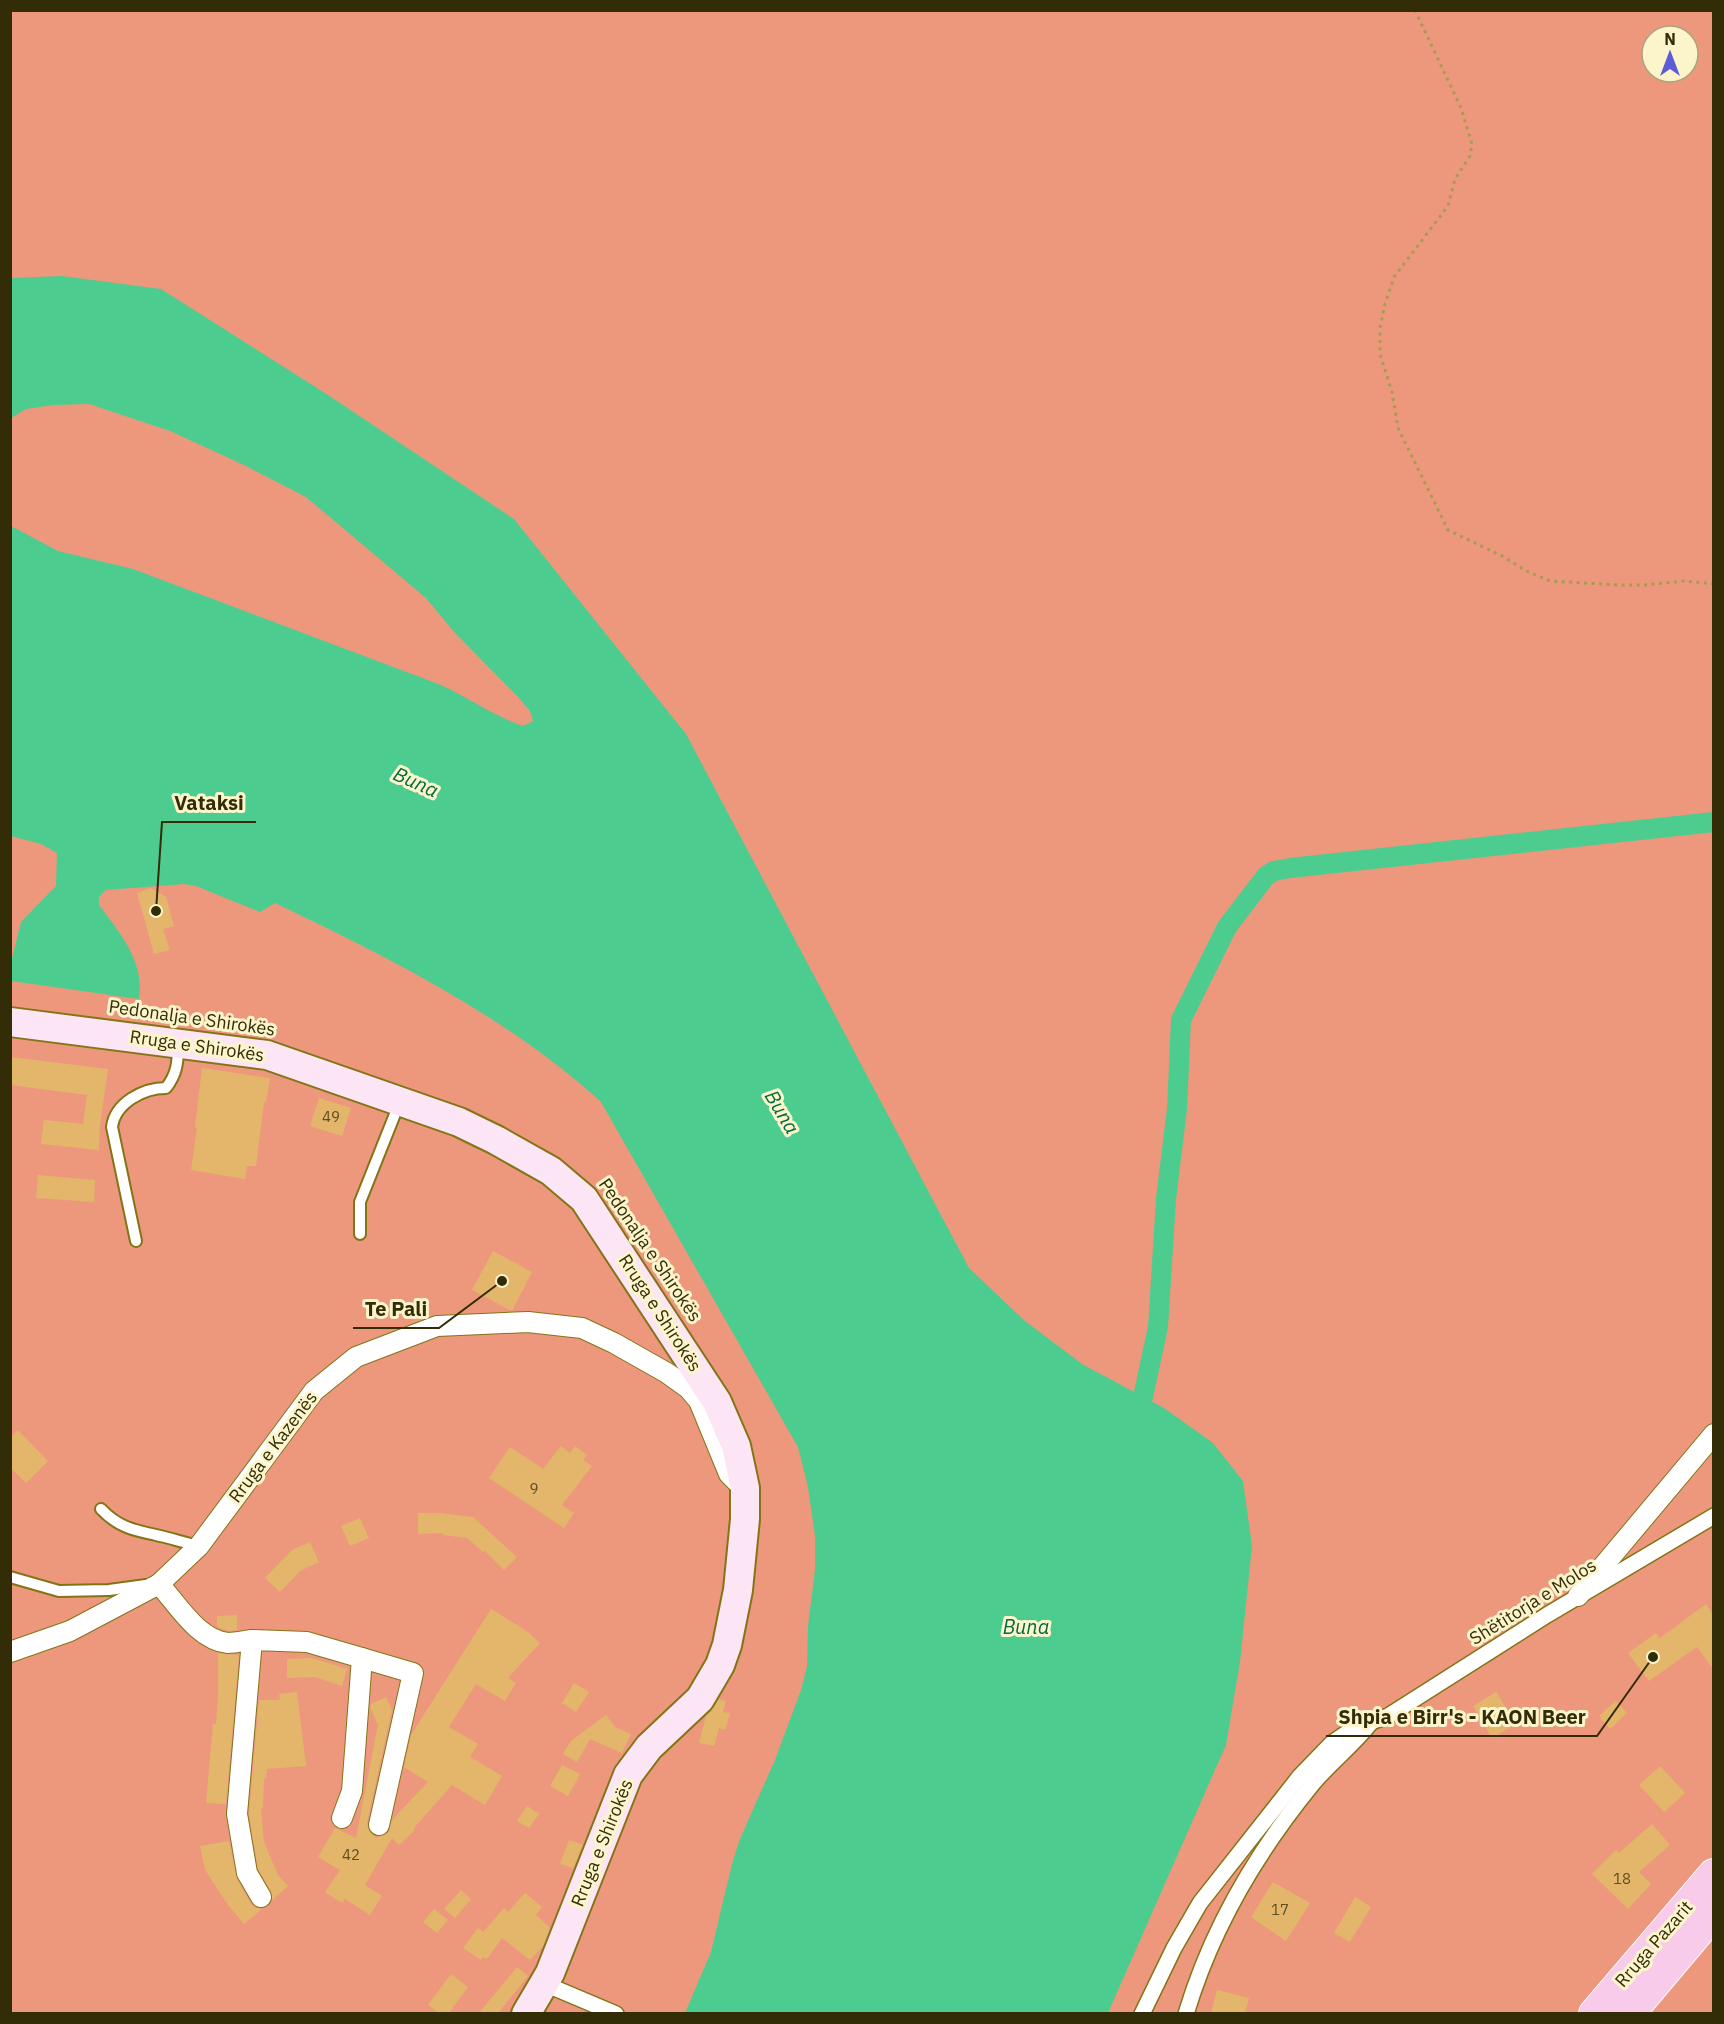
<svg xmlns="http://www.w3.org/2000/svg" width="1724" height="2024" font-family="'IBM Plex Sans',sans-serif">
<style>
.green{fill:#ed987c;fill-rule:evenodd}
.water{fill:#4ccc8f}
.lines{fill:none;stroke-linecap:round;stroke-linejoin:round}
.canal{stroke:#4ccc8f;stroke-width:20}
.building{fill:#e4b66b}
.service-casing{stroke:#837416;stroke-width:14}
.pedestrian-casing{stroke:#837416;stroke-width:18}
.minor-casing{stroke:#837416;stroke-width:22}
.secondary-casing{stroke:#837416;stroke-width:32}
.primary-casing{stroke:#fff;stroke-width:34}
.path{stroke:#a79b56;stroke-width:3;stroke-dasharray:3 4.5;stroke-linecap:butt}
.service{stroke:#fff;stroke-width:10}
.pedestrian{stroke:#fff;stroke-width:15}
.minor{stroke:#fff;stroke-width:20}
.secondary{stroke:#fce5f5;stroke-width:28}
.primary{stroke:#f9cbeb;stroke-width:32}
.labels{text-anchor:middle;stroke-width:6;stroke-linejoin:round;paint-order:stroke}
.number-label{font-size:15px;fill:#5e4e20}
.street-label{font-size:18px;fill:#322c07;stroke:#fcf5cc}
.water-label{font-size:20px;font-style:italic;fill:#036941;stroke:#fcf5cc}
.leader{fill:none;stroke:#322c07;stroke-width:2}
.callout-dot{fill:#322c07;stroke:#fcf5cc;stroke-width:2}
.callout-label{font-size:20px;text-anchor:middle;font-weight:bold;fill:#322c07;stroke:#fcf5cc;stroke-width:6;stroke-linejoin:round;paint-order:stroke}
</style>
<rect width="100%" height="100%" fill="#e4d47f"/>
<!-- green -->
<path class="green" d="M11,11h1702v2002h-1702zM1652,36h36v36h-36z"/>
<!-- water -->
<path class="water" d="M62,276l99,13 170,108 183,122 172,215 283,534 56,53 57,43 82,44 49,35 30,38 9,65 -12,116 -14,83 -118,268h-423l26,-61 22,-92 7,-21 35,-79 26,-70 6,-24 1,-40 7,-57v-33l-7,-49 -10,-40 -197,-345c-95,-86 -211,-144 -326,-199l-15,9 -64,-26 -12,-2 -78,6 -7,7v8c21,28 46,57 40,94l-128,-18v-19l10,-40 35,-36 1,-33 -16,-9 -30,-8v-310l47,25 75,18 308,116c28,13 53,31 82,41l10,-5 -3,-10 -12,-14 -63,-64 -29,-35 -120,-101 -62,-32 -74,-34 -81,-27 -36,1 -27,4 -15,9v-140z"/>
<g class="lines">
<!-- canal -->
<path class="canal" d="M1143,1397l15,-70 8,-128 11,-90 4,-89 46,-93 39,-51 8,-5 16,-3 424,-46"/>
</g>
<!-- building -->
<g class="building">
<path d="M151,888l15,9 8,29 -11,3 7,21 -16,4 -17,-61z"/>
<path d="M10,1057l98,12 -8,56 -1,25 -58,-6 3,-24 39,4 4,-29 -77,-10z"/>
<path d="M202,1068l68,10 -4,24h-2l-8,64h-9l-2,13 -54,-9 6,-42 -2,-1z"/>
<path d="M319,1098l32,10 -9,28 -32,-10z"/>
<path d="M38,1175l57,5 -1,22 -58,-4z"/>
<path d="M493,1251l39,21 -20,39 -40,-21z"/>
<path d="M18,1430l30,31 -22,22 -16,-16v-29z"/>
<path d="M561,1446l9,7 5,-7 12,9 -4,5 9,6 -30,39 12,8 -10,15 -75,-50 21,-31 33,22z"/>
<path d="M418,1513h21l34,4 44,40 -13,13 -20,-20 -1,2 -16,-14 -24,-3v-2l-25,1z"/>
<path d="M360,1518l9,20 -19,8 -9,-20z"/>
<path d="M310,1542l9,20 -19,9 -20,21 -15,-14 27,-28z"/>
<path d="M1706,1604l7,11v54l-16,-22 -48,34 -21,-28 28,-20 4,5z"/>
<path d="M491,1609l37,23 12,11 -32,35 8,5 -11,18 -29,-17 -27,43 29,17 -8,13 32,19 -17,29 -33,-20 -38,43 1,2 -16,15 -7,-7 -27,47 17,11 -12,19 -25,-16 -3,4 -17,-11 15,-22 -22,-13 17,-29 21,10 22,-113 -8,-18 1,-3 15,-7 6,13 -25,112 1,7 8,9 12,-5 4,-13 36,-38 -24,-15 7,-32z"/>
<path d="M237,1615v15l-8,1 -12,-4v-11z"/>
<path d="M218,1653l21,2 -13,149 -20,-1 7,-79h3l2,-29z"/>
<path d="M312,1658l35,11 -5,17 -27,-9 -28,1v-19z"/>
<path d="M574,1683l15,9 -13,20 -14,-9z"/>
<path d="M297,1692l9,74 -39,3 -1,10h-2l-1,29h-2l3,34 14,33 10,11 -16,14 -1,-9 -13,-22 -9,-55 10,-114h21l-1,-6z"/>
<path d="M1496,1692l20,32 -24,14 -19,-32z"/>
<path d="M719,1699l7,2 -3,11 7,1 -5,17 -6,-2 -5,18 -15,-3 7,-27z"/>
<path d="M1616,1701l11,12 -17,16 -11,-13z"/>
<path d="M606,1715l9,12 16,7 -9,19 -32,-14 -13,23 -14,-8 8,-13z"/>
<path d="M562,1765l18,9 -12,22 -18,-10z"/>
<path d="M1660,1766l25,27 -21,19 -25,-27z"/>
<path d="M527,1806l12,8 -10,14 -12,-7z"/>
<path d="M1652,1824l18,21 -31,27 12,12 -23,25 -36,-35 24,-24 3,3z"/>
<path d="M569,1840l14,5 -10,23 -13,-4z"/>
<path d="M229,1841l8,38 14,25 5,4 6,1 -18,15 -16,-19 -23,-35 -5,-24z"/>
<path d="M1273,1882l37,21 -24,38 -35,-24z"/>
<path d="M461,1890l10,9 -16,19 -11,-9z"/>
<path d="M525,1893l17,14 -6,8 14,13 -7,18 -13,14 -28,-22 -15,21 -4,-2 -2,3 -18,-12 15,-20 5,4 21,-24 4,4z"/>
<path d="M1355,1897l16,10 -21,35 -16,-9z"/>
<path d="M434,1909l14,11 -11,13 -14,-11z"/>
<path d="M517,1967l11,9 -30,37h-19z"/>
<path d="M451,1974l17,13 -19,26h-10l-11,-8z"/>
<path d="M1217,1990l32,8 -4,15h-34z"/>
</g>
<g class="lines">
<!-- service casing -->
<g class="service-casing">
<g id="service">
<path d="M360,1234v-32l39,-98"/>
<path d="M136,1241l-24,-114c3,-24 31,-39 54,-39 11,-14 12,-26 12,-43"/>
<path d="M101,1509c17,18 32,21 55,26 15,3 28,8 43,11"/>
<path d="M10,1577l49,14 50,-1 37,-5"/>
</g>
</g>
<!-- pedestrian casing -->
<g class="pedestrian-casing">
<g id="pedestrian">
<path d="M545,1984l71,30"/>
<path d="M1142,2014l32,-66 26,-45 100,-127 32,-33 22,-15 34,-12 159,-101 167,-99"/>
<path d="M1186,2014c25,-84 69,-159 124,-227 19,-24 44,-42 62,-66"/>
</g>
</g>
<!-- minor casing -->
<g class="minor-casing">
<g id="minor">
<path d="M159,1584c19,21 39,56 69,59 8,0 16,-2 24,-3"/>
<path d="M1578,1596l136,-162"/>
<path d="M10,1652l60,-21 89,-47 40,-38 115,-155 42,-34 81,-31 91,-4 54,6 32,15 53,30 21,15 11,13 30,73 8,8"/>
<path d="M342,1818l10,-27 10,-133 51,15 -34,152"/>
<path d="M261,1897l-14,-24 -10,-59 15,-174 55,2 55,16"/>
</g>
</g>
<!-- secondary casing -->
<g class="secondary-casing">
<path id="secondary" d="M10,1022l257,33 192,67 37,18 55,31 33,28 133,203 19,44 9,42v31l-7,71 -11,55 -7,20 -20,34 -51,48 -21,28 -78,198 -24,41"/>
</g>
<!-- primary casing -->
<g class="primary-casing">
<g id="primary">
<path d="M1595,2014l119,-139"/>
<path d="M1628,2014l86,-102"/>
</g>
</g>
<!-- path -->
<path class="path" d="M1415,10l46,98 11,36 -2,12 -15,23 -7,27 -54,71 -9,27 -5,24v26l12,38 6,36 50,102 56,27 22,14 24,10 69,4h26l40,-4 29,3"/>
<!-- service -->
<use href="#service" class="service"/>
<!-- pedestrian -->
<use href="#pedestrian" class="pedestrian"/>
<!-- minor -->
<use href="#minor" class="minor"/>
<!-- secondary -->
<use href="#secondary" class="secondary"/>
<!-- primary -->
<use href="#primary" class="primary"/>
</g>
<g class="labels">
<!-- number labels -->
<g class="number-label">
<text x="331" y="1122">49</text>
<text x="534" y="1494">9</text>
<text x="351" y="1860">42</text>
<text x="1622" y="1884">18</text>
<text x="1280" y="1915">17</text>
</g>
<!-- street labels -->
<g class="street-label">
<text transform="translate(192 1018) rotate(8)" y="6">Pedonalja e Shirokës</text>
<text transform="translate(197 1046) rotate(8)" y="6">Rruga e Shirokës</text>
<text transform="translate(650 1250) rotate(56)" y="6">Pedonalja e Shirokës</text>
<text transform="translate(660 1313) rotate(57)" y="6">Rruga e Shirokës</text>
<text transform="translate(273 1447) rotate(-53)" y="6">Rruga e Kazenës</text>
<text transform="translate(1533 1602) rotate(-32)" y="6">Shëtitorja e Molos</text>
<text transform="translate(602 1843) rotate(-68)" y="6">Rruga e Shirokës</text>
<text transform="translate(1654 1944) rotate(-49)" y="6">Rruga Pazarit</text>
</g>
<!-- water labels -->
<g class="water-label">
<text transform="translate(416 782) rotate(24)" y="7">Buna</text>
<text transform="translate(782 1112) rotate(59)" y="7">Buna</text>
<text x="1026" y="1634">Buna</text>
</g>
</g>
<!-- callouts -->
<path class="leader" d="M156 911L162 822H256M502 1281L439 1328H353M1653 1657L1597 1736H1326"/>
<g class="callout-dot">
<circle cx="156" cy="911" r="6"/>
<circle cx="502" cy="1281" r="6"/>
<circle cx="1653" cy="1657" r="6"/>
</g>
<g class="callout-label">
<text x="209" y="810">Vataksi</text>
<text x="396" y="1316">Te Pali</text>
<text x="1462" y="1724">Shpia e Birr's - KAON Beer</text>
</g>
<!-- border -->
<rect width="1724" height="2024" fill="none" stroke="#322c07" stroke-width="24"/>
<!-- north arrow -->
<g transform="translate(1670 54)"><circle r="28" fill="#fcf5cc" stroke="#aba57d" stroke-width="1.5"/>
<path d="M0-4.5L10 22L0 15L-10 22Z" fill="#5d5cd4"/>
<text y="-9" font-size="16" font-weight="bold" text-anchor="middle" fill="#322c07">N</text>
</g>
</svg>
